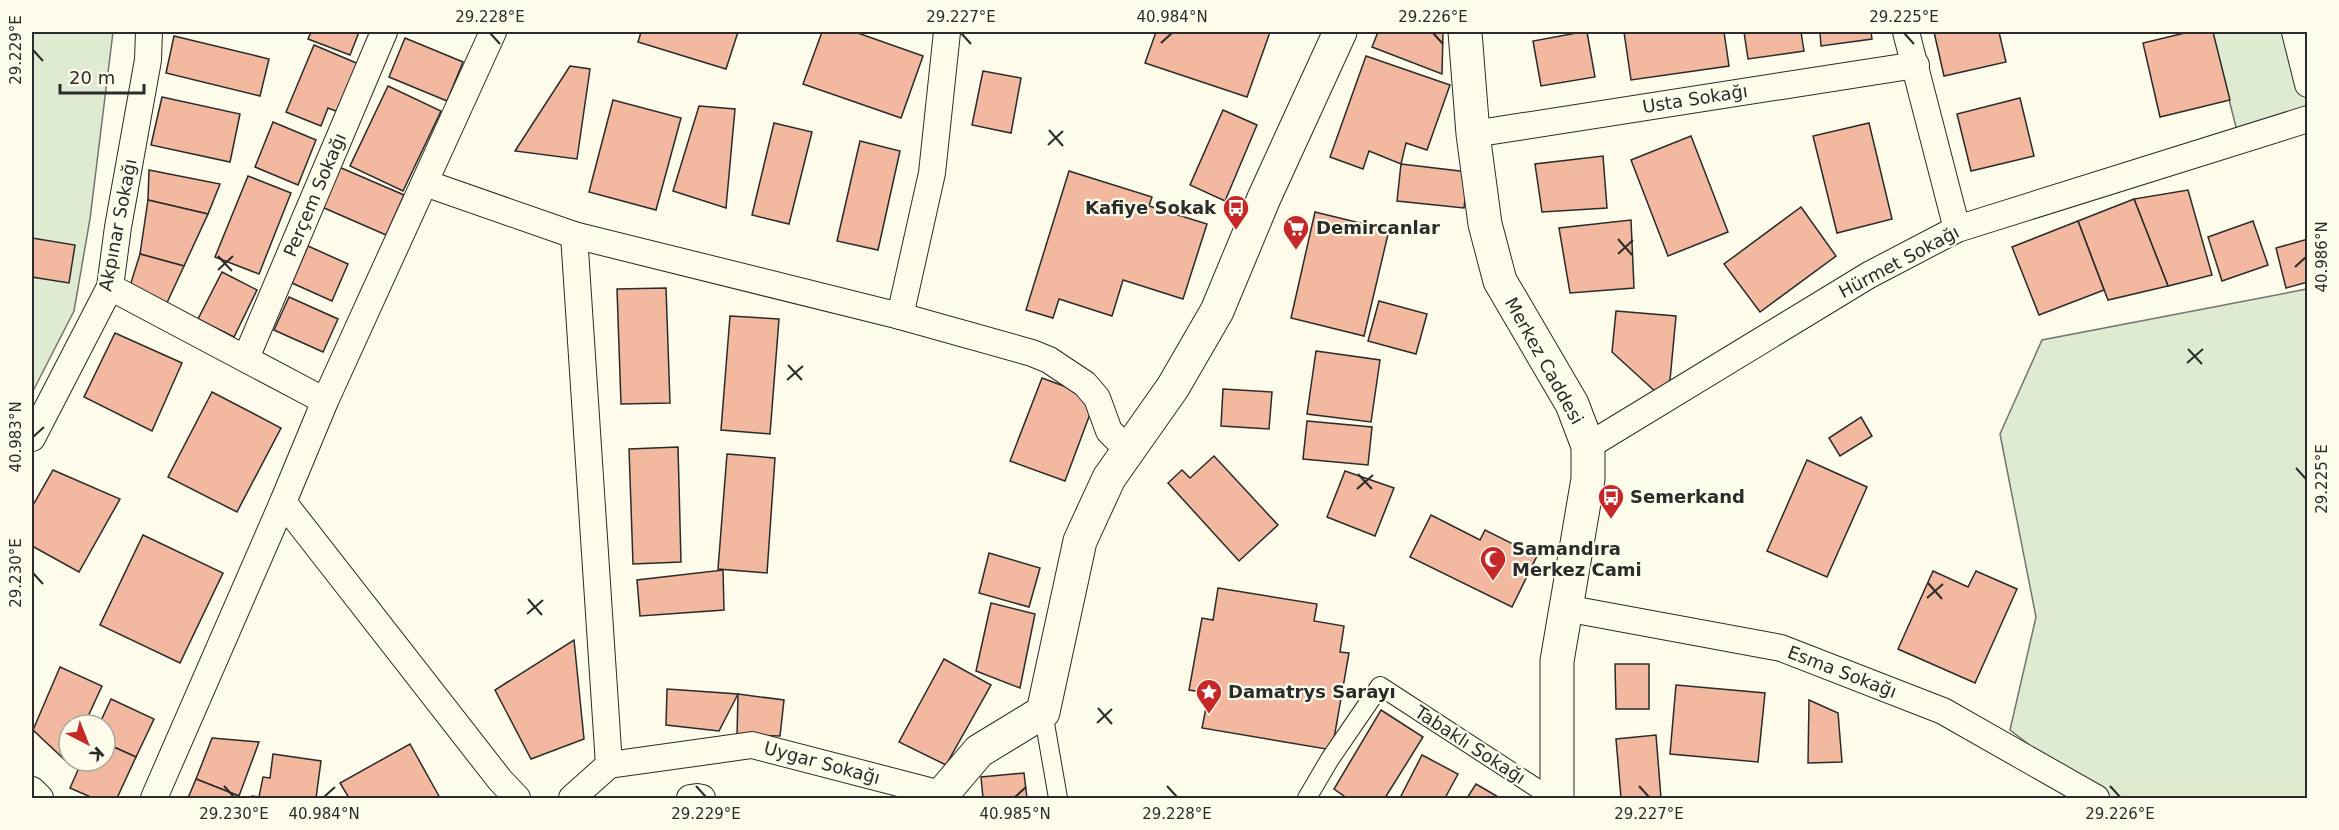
<svg xmlns="http://www.w3.org/2000/svg" width="2339" height="830" font-family="'DejaVu Sans',sans-serif">
<style>
.green{fill:#deebd1;stroke:#74746e;stroke-width:1.5}
.building{fill:#f2b8a0;stroke:#2b2b2b;stroke-width:1.5}
.lines{fill:none;stroke-linecap:round;stroke-linejoin:round}
.pedestrian-casing{stroke:#2b2b2b;stroke-width:20}
.minor-casing{stroke:#2b2b2b;stroke-width:28}
.secondary-casing{stroke:#2b2b2b;stroke-width:35}
.pedestrian{stroke:#fdfbea;stroke-width:18}
.minor{stroke:#fdfbea;stroke-width:26}
.secondary{stroke:#fdfbea;stroke-width:33}
.ticks{fill:none;stroke:#2b2b2b;stroke-width:2}
.labels{text-anchor:middle;stroke-width:4.5;stroke-linejoin:round;paint-order:stroke}
.street-label{font-size:18px;fill:#2b2b2b;stroke:#fdfbea}
.poi-label{font-size:18px;font-weight:bold;fill:#2b2b2b;stroke:#fdfbea;text-anchor:start}
.neatline{fill:none;stroke:#2b2b2b;stroke-width:2}
.ticks-label{font-size:15px;text-anchor:middle;fill:#2b2b2b}
</style>
<rect width="100%" height="100%" fill="#fdfbea"/>
<!-- green -->
<g class="green">
<path d="M32,32h81l-23,187 -16,92 -42,82z"/>
<path d="M2212,32h93l3,12 -1,73 -68,22z"/>
<path d="M2307,289v509h-209l-88,-68 26,-113 -36,-183 42,-94z"/>
</g>
<!-- building -->
<g class="building">
<path d="M311,32h48l-9,23 -42,-16z"/>
<path d="M641,32h97l-12,37 -88,-27z"/>
<path d="M822,32h33l68,24 -22,62 -98,-34z"/>
<path d="M1156,32h114l-23,65 -102,-34z"/>
<path d="M1378,32h65l-1,42 -70,-27z"/>
<path d="M1582,32h5l8,45 -54,9 -8,-45z"/>
<path d="M1624,32h100l5,34 -98,14z"/>
<path d="M1744,32h57l3,19 -56,8z"/>
<path d="M1820,32h51l1,7 -51,7z"/>
<path d="M1934,32h65l7,30 -62,14z"/>
<path d="M2189,32h24l17,68 -70,17 -17,-74z"/>
<path d="M174,36l95,23 -9,37 -94,-23z"/>
<path d="M405,38l58,24 -16,39 -58,-24z"/>
<path d="M314,45l47,20 -20,48 -13,-5 -7,18 -35,-14z"/>
<path d="M1366,56l84,29 -23,65 -21,-7 -5,21 -32,-13 -6,18 -33,-12z"/>
<path d="M570,66l20,3 -13,90 -62,-8z"/>
<path d="M983,71l38,7 -10,55 -39,-8z"/>
<path d="M388,86l53,25 -38,80 -53,-25z"/>
<path d="M162,97l78,17 -10,48 -79,-17z"/>
<path d="M2020,98l14,58 -63,15 -14,-57z"/>
<path d="M613,100l68,18 -25,92 -67,-18z"/>
<path d="M699,106l36,3 -9,99 -53,-17z"/>
<path d="M1223,110l34,15 -32,76 -35,-16z"/>
<path d="M273,122l43,18 -18,45 -43,-18z"/>
<path d="M774,123l38,9 -23,92 -37,-9z"/>
<path d="M1869,123l23,96 -55,14 -24,-97z"/>
<path d="M1691,136l37,96 -60,24 -37,-96z"/>
<path d="M860,141l40,10 -22,99 -41,-9z"/>
<path d="M1603,156l4,52 -65,4 -7,-48z"/>
<path d="M1401,164l67,8 -4,36 -67,-7z"/>
<path d="M339,167l65,28 -18,40 -64,-28z"/>
<path d="M149,170l71,14 -12,30 -60,-14z"/>
<path d="M1069,171l83,26 -3,9 58,18 -24,75 -60,-19 -11,36 -53,-17 -6,19 -27,-8z"/>
<path d="M248,176l43,17 -32,81 -44,-17z"/>
<path d="M2188,190l24,85 -44,11 -34,-87z"/>
<path d="M2134,199l34,87 -60,14 -30,-79z"/>
<path d="M148,200l60,14 -24,52 -44,-12z"/>
<path d="M1801,207l35,49 -76,56 -36,-48z"/>
<path d="M1315,212l74,18 -25,106 -73,-18z"/>
<path d="M1631,220l3,68 -64,5 -11,-65z"/>
<path d="M2078,221l26,69 -65,25 -27,-68z"/>
<path d="M2253,221l15,44 -46,16 -14,-44z"/>
<path d="M32,238l43,7 -6,38 -37,-6z"/>
<path d="M2308,239v43l-22,6 -10,-40z"/>
<path d="M308,246l40,18 -16,37 -40,-18z"/>
<path d="M140,254l44,12 -19,41 -36,-18z"/>
<path d="M222,272l35,18 -23,47 -36,-18z"/>
<path d="M666,288l4,115 -49,1 -4,-115z"/>
<path d="M289,297l49,22 -15,33 -49,-22z"/>
<path d="M1379,301l48,13 -11,40 -48,-13z"/>
<path d="M1616,311l60,5 -6,64 -12,14 -46,-42z"/>
<path d="M730,316l49,3 -9,115 -49,-4z"/>
<path d="M115,333l67,30 -30,68 -68,-34z"/>
<path d="M1316,351l64,9 -9,62 -64,-8z"/>
<path d="M1042,378l54,20 -31,83 -55,-20z"/>
<path d="M1223,389l49,3 -3,37 -48,-3z"/>
<path d="M212,392l69,36 -44,84 -69,-35z"/>
<path d="M1861,417l11,19 -32,20 -11,-18z"/>
<path d="M1307,421l65,6 -4,38 -65,-6z"/>
<path d="M678,447l3,115 -48,2 -4,-115z"/>
<path d="M727,454l48,4 -8,115 -49,-4z"/>
<path d="M1214,456l64,69 -39,36 -71,-78 14,-13 8,8z"/>
<path d="M1807,460l60,27 -40,90 -60,-26z"/>
<path d="M53,470l67,29 -41,73 -47,-26v-39z"/>
<path d="M1345,471l49,17 -19,48 -48,-19z"/>
<path d="M1431,515l49,25 5,-10 52,26 -25,51 -102,-50z"/>
<path d="M143,535l80,38 -43,90 -80,-38z"/>
<path d="M989,553l51,15 -11,39 -50,-14z"/>
<path d="M723,570l1,40 -84,6 -3,-36z"/>
<path d="M1933,571l35,16 8,-16 41,18 -42,94 -77,-34z"/>
<path d="M1218,588l99,16 -3,17 30,5 -4,26 9,1 -17,97 -130,-22 7,-35 -20,-3 13,-72 11,2z"/>
<path d="M991,603l44,11 -15,74 -44,-17z"/>
<path d="M574,640l10,99 -53,20 -36,-69z"/>
<path d="M944,659l47,26 -45,80 -47,-23z"/>
<path d="M1615,664h34v45h-33z"/>
<path d="M60,667l42,19 -18,39h-15v33l-2,4 -34,-32z"/>
<path d="M1676,685l89,8 -7,69 -88,-8z"/>
<path d="M667,689l71,5 -19,37 -53,-6z"/>
<path d="M738,694l46,6 -4,36 -43,-1z"/>
<path d="M111,699l43,20 -18,38 -31,-14v-18h-6z"/>
<path d="M1809,700l29,13 4,49 -34,1z"/>
<path d="M1381,710l42,27 -38,61h-38l-13,-9z"/>
<path d="M1656,735l5,63h-40l-5,-59z"/>
<path d="M212,738l47,4 -20,54 -43,-17z"/>
<path d="M105,743l31,14 -19,41h-24l-23,-10 12,-27h23z"/>
<path d="M410,744l30,54h-91l-9,-15z"/>
<path d="M273,754l48,7 -5,37h-64v-2l7,1 4,-20 7,1z"/>
<path d="M1422,755l36,19 -13,24h-45z"/>
<path d="M1024,773l3,25h-44l-2,-21z"/>
<path d="M196,779l43,17 -1,2h-50z"/>
<path d="M1476,784l24,14h-33z"/>
</g>
<g class="lines">
<!-- pedestrian casing -->
<g class="pedestrian-casing">
<g id="pedestrian">
<path d="M1043,712l15,86"/>
<path d="M1307,798l23,-39 50,-73 172,112"/>
</g>
</g>
<!-- minor casing -->
<g class="minor-casing">
<g id="minor">
<path d="M493,32l-168,369 -42,101 217,278 17,18"/>
<path d="M1906,32l51,197"/>
<path d="M2295,32l13,52"/>
<path d="M1473,134l443,-69"/>
<path d="M425,183l149,52 326,81 132,37 17,7 36,24 12,14 12,33 20,20"/>
<path d="M574,235l35,530"/>
<path d="M110,287l215,114"/>
<path d="M900,316l32,-143 15,-141"/>
<path d="M246,358l138,-326"/>
<path d="M32,438l78,-151 8,-60 30,-167 1,-28"/>
<path d="M1588,446l281,-171 88,-46 351,-110"/>
<path d="M1565,608l216,40 162,63 153,87"/>
<path d="M32,790l8,8"/>
<path d="M154,798l129,-296"/>
<path d="M572,798l37,-33 143,-20 189,49"/>
<path d="M690,798l7,-1 5,1"/>
</g>
</g>
<!-- secondary casing -->
<g class="secondary-casing">
<g id="secondary">
<path d="M1465,32l8,102 12,90 15,57 72,123 16,42v33l-31,182v137"/>
<path d="M939,798l40,-47 64,-39 37,-171 29,-63 64,-91 44,-76 47,-113 76,-166"/>
</g>
</g>
<!-- pedestrian -->
<use href="#pedestrian" class="pedestrian"/>
<!-- minor -->
<use href="#minor" class="minor"/>
<!-- secondary -->
<use href="#secondary" class="secondary"/>
</g>
<!-- ticks -->
<path class="ticks" d="M490,33l10,11M961,33l10,11M1433,33l10,11M1904,33l10,11M1161,43l11,-10M33,50l10,11M1049,130l14,16M1048,145l15,-14M1618,239l14,16M1618,254l15,-14M218,256l14,15M2295,267l11,-10M218,270l15,-14M2188,349l14,15M2187,363l16,-14M788,365l14,15M787,380l16,-14M33,437l11,-10M2296,468l10,11M1358,474l14,15M1357,489l16,-14M33,573l10,11M1928,583l14,16M1927,598l16,-14M528,599l14,16M527,614l16,-14M1098,708l14,16M1097,723l15,-14M224,786l10,11M696,786l10,11M1167,786l10,11M1639,786l10,11M2110,786l10,11M324,797l11,-10M1015,797l11,-10"/>
<!-- icons -->
<defs>
<g id="bus-pin" transform="scale(1.35)"><path d="M0 17L-7.5 6A9.5 9.5 0 1 1 7.5 6Z" fill="#c62828" stroke="#fdfbea"/><path d="M-5-6H5V4H4V6H2V4H-2V6H-4V4H-5ZM-3.5-4V0h7V-4ZM-3.5 1.2v1.5H-2V1.2ZM2 1.2v1.5H3.5V1.2Z" fill="#fff"/></g>
<g id="supermarket-pin" transform="scale(1.35)"><path d="M0 17L-7.5 6A9.5 9.5 0 1 1 7.5 6Z" fill="#c62828" stroke="#fdfbea"/><path d="M-6-5.5h2.5l.6 2H6L4.5 2H-2.5L-4.4-4H-6ZM-1.5 3.2a1.3 1.3 0 1 0 .1 0ZM3 3.2a1.3 1.3 0 1 0 .1 0Z" fill="#fff"/></g>
<g id="mosque-pin" transform="scale(1.35)"><path d="M0 17L-7.5 6A9.5 9.5 0 1 1 7.5 6Z" fill="#c62828" stroke="#fdfbea"/><path d="M3.5-4.9A6 6 0 1 0 3.5 4.9A5 5 0 1 1 3.5-4.9Z" fill="#fff"/></g>
<g id="sight-pin" transform="scale(1.35)"><path d="M0 17L-7.5 6A9.5 9.5 0 1 1 7.5 6Z" fill="#c62828" stroke="#fdfbea"/><path d="M0-6L1.8-2.2L6-1.7L2.9 1.2L3.7 5.4L0 3.3L-3.7 5.4L-2.9 1.2L-6-1.7L-1.8-2.2Z" fill="#fff"/></g>
</defs>
<g fill-rule="evenodd">
<use href="#bus-pin" x="1236" y="208"/>
<use href="#supermarket-pin" x="1296" y="228"/>
<use href="#bus-pin" x="1611" y="497"/>
<use href="#mosque-pin" x="1493" y="559"/>
<use href="#sight-pin" x="1209" y="692"/>
</g>
<g class="labels">
<!-- street labels -->
<g class="street-label">
<text transform="translate(1695 99) rotate(-9)" y="6">Usta Sokağı</text>
<text transform="translate(315 195) rotate(-67)" y="6">Perçem Sokağı</text>
<text transform="translate(118 225) rotate(-79)" y="6">Akpınar Sokağı</text>
<text transform="translate(1899 262) rotate(-28)" y="6">Hürmet Sokağı</text>
<text transform="translate(1544 361) rotate(61)" y="6">Merkez Caddesi</text>
<text transform="translate(1842 672) rotate(21)" y="6">Esma Sokağı</text>
<text transform="translate(1470 745) rotate(33)" y="6">Tabaklı Sokağı</text>
<text transform="translate(822 763) rotate(15)" y="6">Uygar Sokağı</text>
</g>
<!-- poi labels -->
<g class="poi-label">
<text x="1216" y="214" text-anchor="end">Kafiye Sokak</text>
<text x="1316" y="234">Demircanlar</text>
<text x="1630" y="503">Semerkand</text>
<text x="1512" y="555">Samandıra<tspan x="1512" dy="21">Merkez Cami</tspan></text>
<text x="1228" y="698">Damatrys Sarayı</text>
</g>
</g>
<!-- border -->
<rect width="2339" height="830" fill="none" stroke="#fdfbea" stroke-width="66"/>
<!-- north arrow -->
<g transform="translate(87 743) rotate(138)"><circle r="28" fill="#fdfbea" stroke="#a9a89e" stroke-width="1.5"/>
<path d="M0-4.5L10 22L0 15L-10 22Z" fill="#c62828"/>
<text y="-9" font-size="16" font-weight="bold" text-anchor="middle" fill="#2b2b2b">K</text>
</g>
<!-- scale -->
<path d="M60 84v9h84v-9" fill="none" stroke="#2b2b2b" stroke-width="3"/>
<text x="69" y="84" font-size="18" fill="#2b2b2b" stroke="#fdfbea" stroke-width="4.5" paint-order="stroke">20 m</text>
<rect x="33" y="33" width="2273" height="764" class="neatline"/>
<g class="ticks-label">
<text x="490" y="22">29.228°E</text>
<text x="961" y="22">29.227°E</text>
<text x="1172" y="22">40.984°N</text>
<text x="1433" y="22">29.226°E</text>
<text x="1904" y="22">29.225°E</text>
<text transform="translate(16 50) rotate(-90)" y="5">29.229°E</text>
<text transform="translate(2322 257) rotate(-90)" y="5">40.986°N</text>
<text transform="translate(16 437) rotate(-90)" y="5">40.983°N</text>
<text transform="translate(2322 479) rotate(-90)" y="5">29.225°E</text>
<text transform="translate(16 573) rotate(-90)" y="5">29.230°E</text>
<text x="234" y="819">29.230°E</text>
<text x="324" y="819">40.984°N</text>
<text x="706" y="819">29.229°E</text>
<text x="1015" y="819">40.985°N</text>
<text x="1177" y="819">29.228°E</text>
<text x="1649" y="819">29.227°E</text>
<text x="2120" y="819">29.226°E</text>
</g>
</svg>
